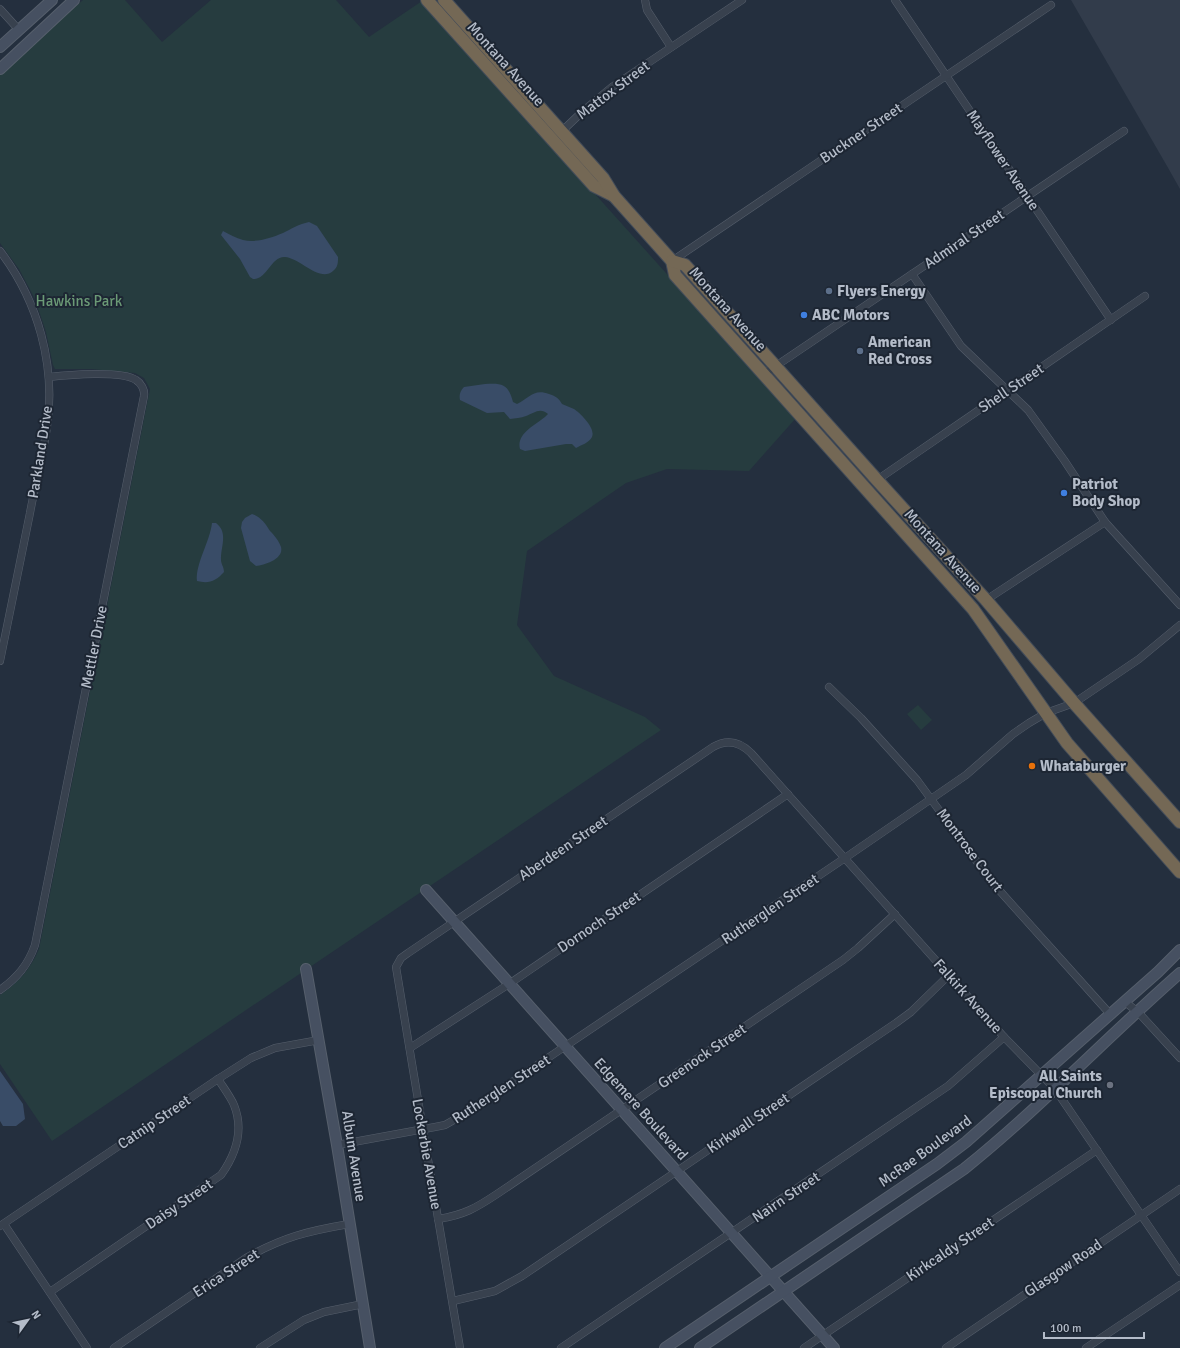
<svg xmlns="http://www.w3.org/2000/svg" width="1180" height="1348" font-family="Signika,sans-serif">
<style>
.airport{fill:#323c4b}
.green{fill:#263c3f}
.water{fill:#394c67}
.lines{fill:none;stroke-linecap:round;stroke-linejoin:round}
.street-casing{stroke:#565f6c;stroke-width:8}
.secondary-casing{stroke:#565f6c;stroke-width:12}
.highway-casing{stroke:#434c59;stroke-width:14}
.street{stroke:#38414e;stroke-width:7}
.secondary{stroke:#465061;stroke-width:10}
.highway{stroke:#746855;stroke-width:12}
.service-dot{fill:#5c6f8a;stroke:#1d2633;stroke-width:1.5}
.shop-dot{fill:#3f7fe0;stroke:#1d2633;stroke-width:1.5}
.food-dot{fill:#e8710a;stroke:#1d2633;stroke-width:1.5}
.worship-dot{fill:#6b7280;stroke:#1d2633;stroke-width:1.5}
.labels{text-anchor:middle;stroke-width:4;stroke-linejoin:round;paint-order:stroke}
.street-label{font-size:15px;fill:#b4bcc9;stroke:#1d2633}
.poi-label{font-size:15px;font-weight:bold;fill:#b4bcc9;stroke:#1d2633;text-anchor:start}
.park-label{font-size:15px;fill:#6b9a76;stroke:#1d2633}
</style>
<rect width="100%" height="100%" fill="#242f3e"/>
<!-- airport -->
<path class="airport" d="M1071,0h109v189l-13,-23z"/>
<!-- green -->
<g class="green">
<path d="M83,0h42l37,42 49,-42h125l33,37 53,-36 374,417 -47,53 -82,-2 -41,14 -99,68 -10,74 37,51 91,41 16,13 -609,411 -52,-77v-69c19,-13 30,-25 39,-46l111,-560 -6,-11 -9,-5 -44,-4h-36l-2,-4 -7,-33 -11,-33 -16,-30 -19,-26v-169z"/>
<path d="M918,705l14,15 -11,10 -14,-16z"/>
</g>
<!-- water -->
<g class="water">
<path d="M309,222l8,4 21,31c0,6 0,10 -5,14 -13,12 -33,-13 -48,-14 -14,-1 -18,23 -32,22l-3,-2 -10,-18 -19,-24 2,-4c6,3 13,7 20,9 13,3 28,-2 40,-7 8,-4 16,-9 26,-11z"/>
<path d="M485,384c18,-1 23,0 28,18l4,2c12,-6 17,-16 32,-10 6,2 10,4 13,10 4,2 8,3 12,5 6,4 22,19 18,28 -3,6 -11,8 -16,11l-4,-4h-6l-41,7 -5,-2c-4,-15 15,-24 25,-32l3,-3c-8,-7 -14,-1 -22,2 -5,2 -11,2 -16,3l-6,-7 -17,1 -27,-13c-1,-5 0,-9 4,-13z"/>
<path d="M252,514c8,2 14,10 18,17 4,4 9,10 11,16 3,12 -16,18 -25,19l-6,-5 -9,-33 1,-6 3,-4z"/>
<path d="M212,523h4c13,10 4,25 5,37 0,4 3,7 3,12 -8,9 -15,12 -27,9 -2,-16 13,-40 15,-58z"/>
<path d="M0,1071l23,33 2,15 -9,7h-13l-3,-5z"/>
</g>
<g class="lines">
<!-- street casing -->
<g class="street-casing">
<g id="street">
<path d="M645,0l2,10 24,37"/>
<path d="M895,0l216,320"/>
<path d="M0,9l19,21"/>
<path d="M560,133l23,-22 29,-24 130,-87"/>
<path d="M0,251c38,50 56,114 47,176 -4,29 -12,58 -17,86 -10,50 -20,99 -30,148"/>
<path d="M672,261l379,-256"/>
<path d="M912,274l49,72 67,64 36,50 41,62 75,83"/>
<path d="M764,374l360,-243"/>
<path d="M877,480l268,-184"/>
<path d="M986,600l119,-78"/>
<path d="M829,687l32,31 56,62 74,101 119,133"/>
<path d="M0,990c17,-12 28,-25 35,-45l109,-549c1,-6 -3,-13 -8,-16 -15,-10 -69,-5 -87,-3"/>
<path d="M1125,1002l13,10 42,46"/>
<path d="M410,1048l99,-64 279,-190"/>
<path d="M337,1145l98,-18 10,-2 21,-12 379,-255 121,-83 47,-41 16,-11 17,-10 28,-10 65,-44 41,-34"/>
<path d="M438,1219c26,-4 38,-11 59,-25l346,-234 15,-12 37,-34"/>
<path d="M4,1224l83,124"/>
<path d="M0,1226l218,-147 33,-21 24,-10 44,-8"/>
<path d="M50,1292l171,-117c15,-21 23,-45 13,-70 -4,-9 -11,-18 -16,-26"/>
<path d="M453,1301l42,-10 27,-15 374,-253 15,-11 38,-37"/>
<path d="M114,1348l132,-90c37,-21 62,-27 103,-34"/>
<path d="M260,1348l44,-28 20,-8 39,-8"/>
<path d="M460,1348l-37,-218 -27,-163 5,-9 7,-5 305,-206c14,-8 27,-5 38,6l253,284 51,52 125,183"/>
<path d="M561,1348l387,-262 56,-49"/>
<path d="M804,1348l293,-198"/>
<path d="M946,1348l234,-159"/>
<path d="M1086,1348l94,-63"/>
</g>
</g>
<!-- secondary casing -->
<g class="secondary-casing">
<g id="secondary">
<path d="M0,47l52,-47"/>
<path d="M0,69l74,-69"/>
<path d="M426,890l408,458"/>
<path d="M306,969l31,176 33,203"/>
<path d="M665,1348l272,-184 29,-22 192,-170 22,-22"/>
<path d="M700,1348l264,-179c76,-61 143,-132 216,-196"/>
</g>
</g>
<!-- highway casing -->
<g class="highway-casing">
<g id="highway">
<path d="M427,0l167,186 20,10"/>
<path d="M444,0l159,178 11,18 58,65 3,14 298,334 94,134 113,129"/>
<path d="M672,261l13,4 192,215 109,120 88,103 106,119"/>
</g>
</g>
<!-- street -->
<use href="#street" class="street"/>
<!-- secondary -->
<use href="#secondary" class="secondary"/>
<!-- highway -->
<use href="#highway" class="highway"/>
</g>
<!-- markers -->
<g class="service-dot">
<circle cx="829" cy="291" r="4"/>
<circle cx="860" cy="351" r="4"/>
</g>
<g class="shop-dot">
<circle cx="804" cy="315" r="4"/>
<circle cx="1064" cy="493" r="4"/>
</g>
<circle class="food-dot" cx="1032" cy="766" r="4"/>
<circle class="worship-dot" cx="1110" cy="1085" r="4"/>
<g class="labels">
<!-- street labels -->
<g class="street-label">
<text transform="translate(506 64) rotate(48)" y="5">Montana Avenue</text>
<text transform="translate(613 90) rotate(-37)" y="5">Mattox Street</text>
<text transform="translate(861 133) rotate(-34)" y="5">Buckner Street</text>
<text transform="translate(1003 160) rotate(56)" y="5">Mayflower Avenue</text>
<text transform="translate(964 239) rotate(-34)" y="5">Admiral Street</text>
<text transform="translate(728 309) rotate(48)" y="5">Montana Avenue</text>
<text transform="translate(1011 388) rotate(-34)" y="5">Shell Street</text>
<text transform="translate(40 452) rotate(-81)" y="5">Parkland Drive</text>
<text transform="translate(943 551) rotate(48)" y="5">Montana Avenue</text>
<text transform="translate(94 647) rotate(-79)" y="5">Mettler Drive</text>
<text transform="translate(563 848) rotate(-34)" y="5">Aberdeen Street</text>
<text transform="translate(970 850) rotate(53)" y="5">Montrose Court</text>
<text transform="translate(770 909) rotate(-34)" y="5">Rutherglen Street</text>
<text transform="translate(599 922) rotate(-34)" y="5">Dornoch Street</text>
<text transform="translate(968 996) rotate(48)" y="5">Falkirk Avenue</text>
<text transform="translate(702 1056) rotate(-34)" y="5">Greenock Street</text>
<text transform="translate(501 1089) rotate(-33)" y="5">Rutherglen Street</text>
<text transform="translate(641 1109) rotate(48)" y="5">Edgemere Boulevard</text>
<text transform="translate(154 1122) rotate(-34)" y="5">Catnip Street</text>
<text transform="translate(748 1123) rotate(-34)" y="5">Kirkwall Street</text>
<text transform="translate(925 1151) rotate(-36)" y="5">McRae Boulevard</text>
<text transform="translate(427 1154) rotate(80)" y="5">Lockerbie Avenue</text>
<text transform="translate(354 1156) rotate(81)" y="5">Album Avenue</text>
<text transform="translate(786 1197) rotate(-34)" y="5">Nairn Street</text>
<text transform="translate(179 1204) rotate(-34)" y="5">Daisy Street</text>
<text transform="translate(950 1249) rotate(-34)" y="5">Kirkcaldy Street</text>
<text transform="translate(1063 1268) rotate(-34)" y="5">Glasgow Road</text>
<text transform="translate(226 1273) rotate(-33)" y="5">Erica Street</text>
</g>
<!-- poi labels -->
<g class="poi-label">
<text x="837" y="296">Flyers Energy</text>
<text x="812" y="320">ABC Motors</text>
<text x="868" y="347">American<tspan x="868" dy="17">Red Cross</tspan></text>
<text x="1072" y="489">Patriot<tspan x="1072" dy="17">Body Shop</tspan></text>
<text x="1040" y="771">Whataburger</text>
<text x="1102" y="1081" text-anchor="end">All Saints<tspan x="1102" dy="17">Episcopal Church</tspan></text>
</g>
<!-- park labels -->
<g class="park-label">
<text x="79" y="306">Hawkins Park</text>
</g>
</g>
<!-- north arrow -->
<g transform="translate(28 1320) rotate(57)" stroke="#1d2633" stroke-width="3" paint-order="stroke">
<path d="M0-3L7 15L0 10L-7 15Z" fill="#b4bcc9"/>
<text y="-6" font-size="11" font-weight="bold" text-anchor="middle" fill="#b4bcc9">N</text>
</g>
<!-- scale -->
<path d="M1044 1332v6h100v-6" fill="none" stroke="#b4bcc9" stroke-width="2"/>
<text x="1050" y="1332" font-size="12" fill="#b4bcc9" stroke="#1d2633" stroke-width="3" paint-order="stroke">100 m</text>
</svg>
